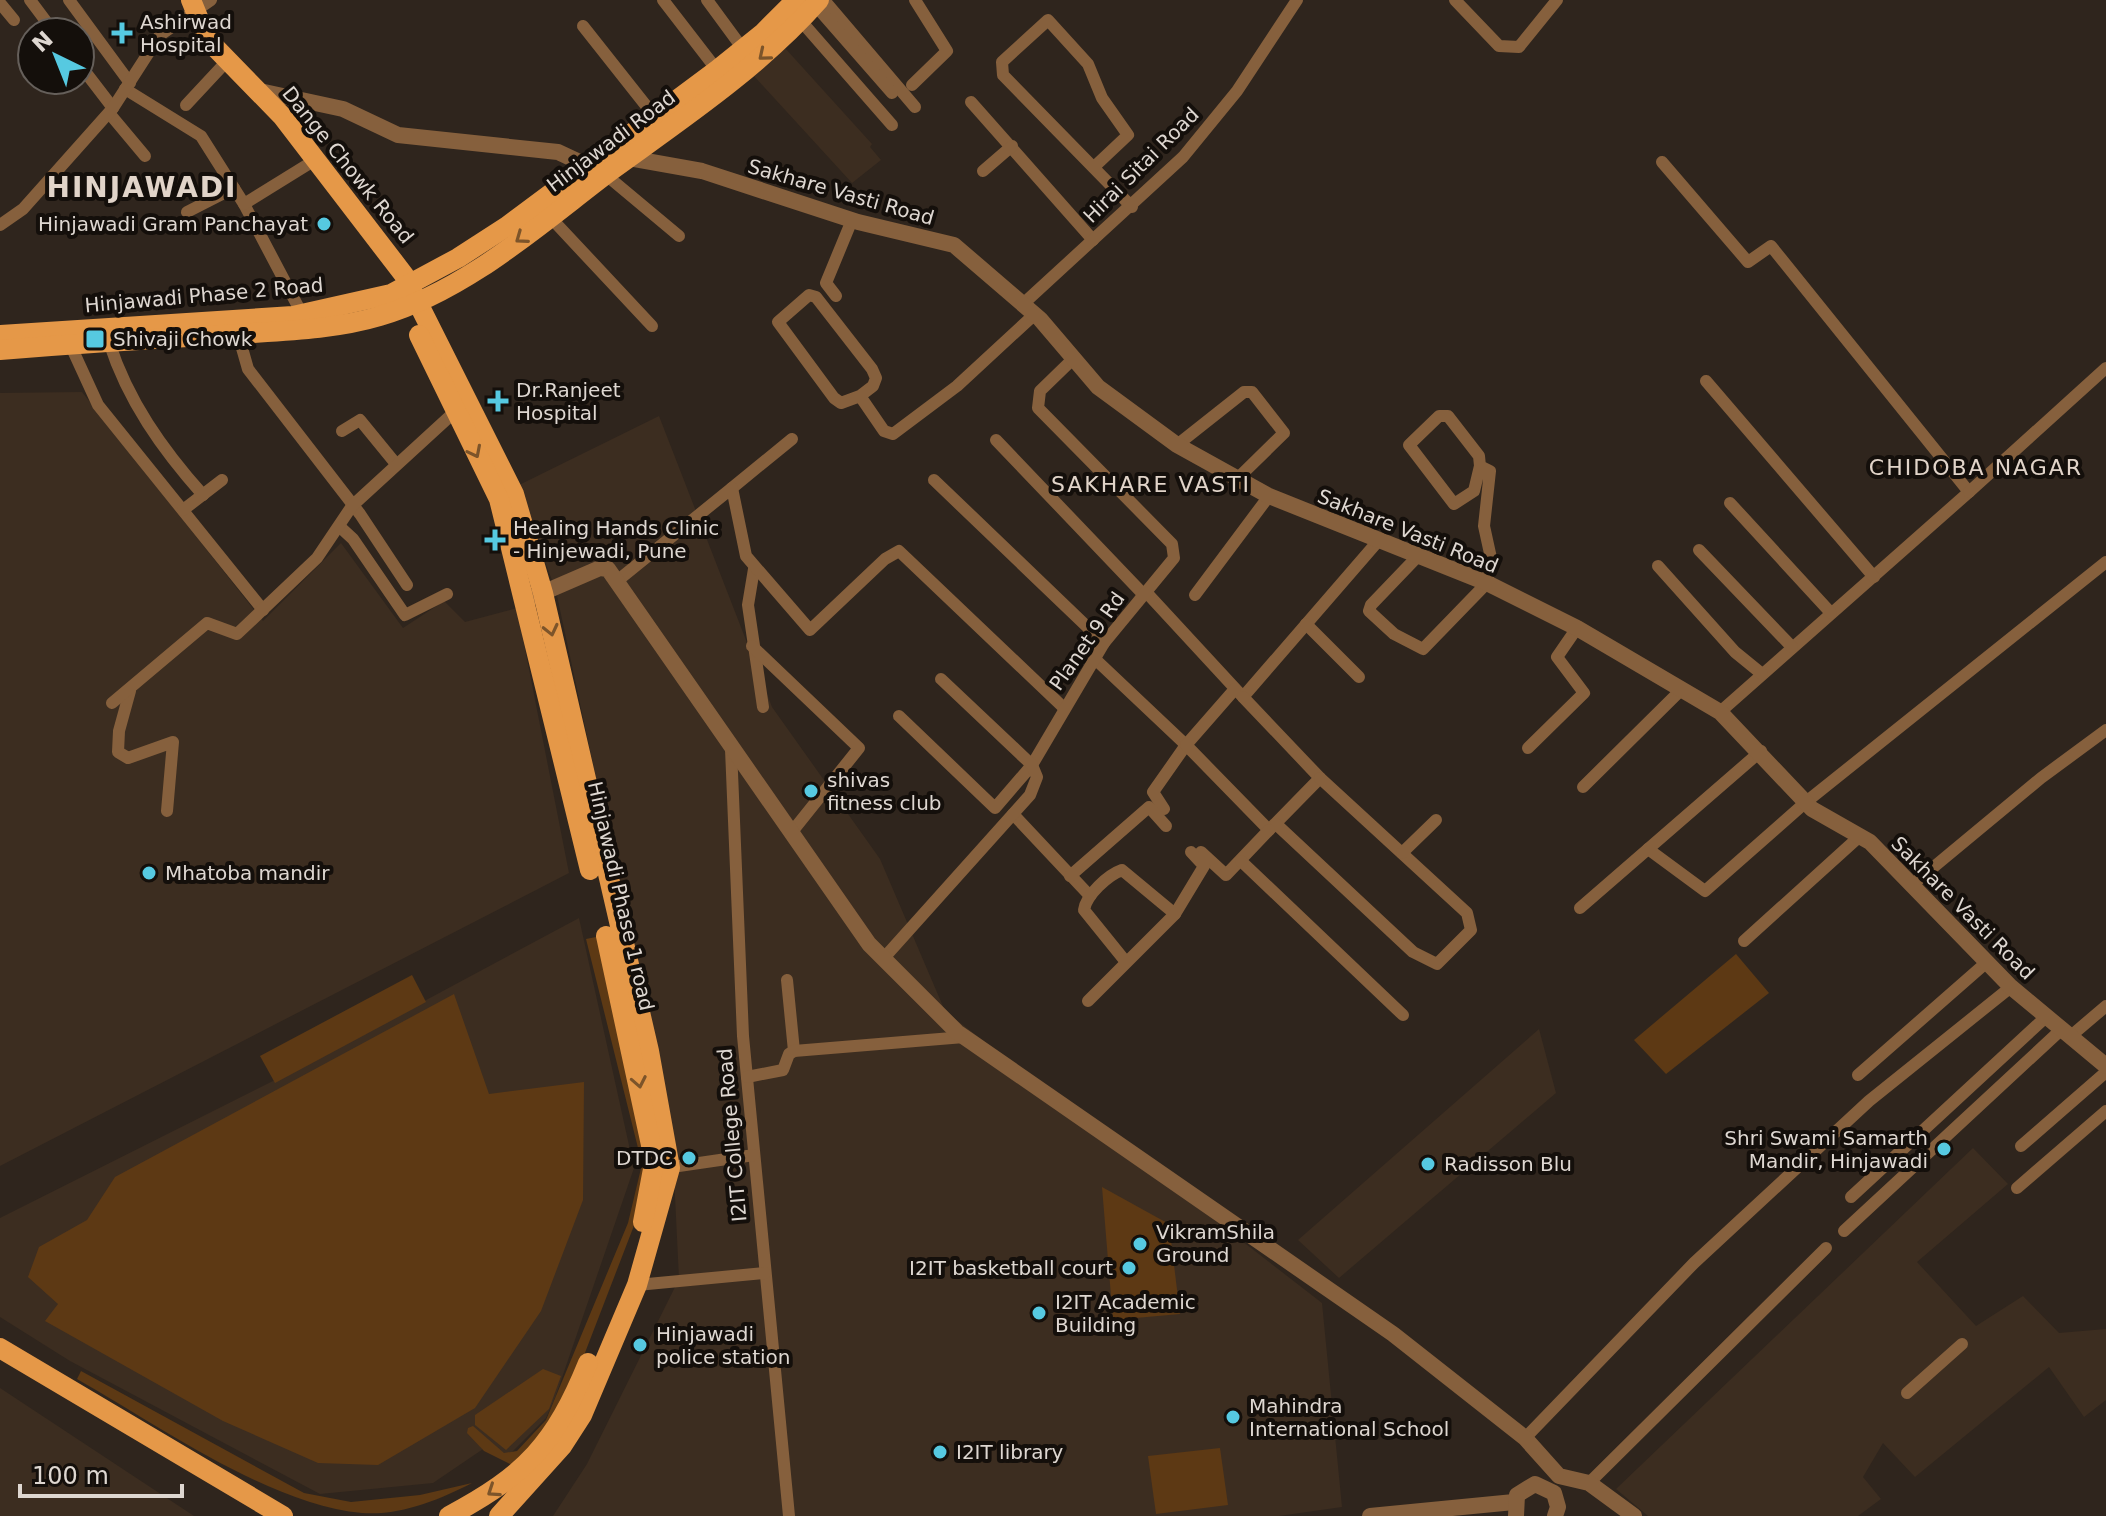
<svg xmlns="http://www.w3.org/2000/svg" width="2106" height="1516" font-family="'DejaVu Sans',sans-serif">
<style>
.built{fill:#3c2d20}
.green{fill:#5d3914}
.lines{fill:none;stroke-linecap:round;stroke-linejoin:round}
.minor{stroke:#86603d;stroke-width:12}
.tertiary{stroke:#86603d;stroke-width:16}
.primary{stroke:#e59848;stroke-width:20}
.oneway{stroke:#7c542a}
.poi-dot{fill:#56c9e1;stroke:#140f0b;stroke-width:3}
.labels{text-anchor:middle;stroke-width:8;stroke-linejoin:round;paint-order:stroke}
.poi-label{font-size:20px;fill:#ded7d1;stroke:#140f0b;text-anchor:start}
.street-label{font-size:20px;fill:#ded7d1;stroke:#140f0b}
.neighbourhood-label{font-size:22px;letter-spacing:2px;fill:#e1d4c9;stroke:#140f0b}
.district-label{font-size:28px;font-weight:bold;letter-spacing:2px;fill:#e1d4c9;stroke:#140f0b}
</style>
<rect width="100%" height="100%" fill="#2f251d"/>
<!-- built -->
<g class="built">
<path d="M785,48l87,96 -2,3 11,13 -29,23 -99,-108z"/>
<path d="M82,392l181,229 78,-78 62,85 41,-27 21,21 52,-14 52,265 -569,293v-773z"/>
<path d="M659,416l113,291 108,152 65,152 377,292 20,204 -63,9h-726l34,-52 92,-185 -7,-145 -116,-543 -39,-105z"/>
<path d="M579,918l55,250 -79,230 -9,20 -37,37 -23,-8 -53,36 -113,11 -250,-133 -70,-44v-99l305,-153z"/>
<path d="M1539,1029l17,64 -217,185 -41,-38z"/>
<path d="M1973,1148l35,36 -91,78 59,64 47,-30 36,37 47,-4v71l-22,17 -35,-50 -134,110 -32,-34 -20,34 18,22 -23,17h-210l-32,-27z"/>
<path d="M0,1388l194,128h-194z"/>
</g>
<!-- green -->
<g class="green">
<path d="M601,936l48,224 -4,37 -84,218 -45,52 -32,-16 -17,-18 1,-5 5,-2 31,27 13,-2 29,-31 82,-197 14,-59 -56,-225z"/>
<path d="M1736,954l33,39 -103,81 -32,-34z"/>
<path d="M412,975l14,27 -151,81 -15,-27z"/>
<path d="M454,994l35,100 95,-12 -1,118 -42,111 -66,97 -97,57 -60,-2 -95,-42 -178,-100 13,-17 -30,-27 11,-30 48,-27 28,-43z"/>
<path d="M1102,1187l67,37 11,90 -67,6z"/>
<path d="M543,1369l18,7 -12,33 -43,41 -31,-25v-10z"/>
<path d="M81,1371l223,122 47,9 69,-7 52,-12c-33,17 -72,33 -110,30 -92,-8 -204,-88 -285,-134z"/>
<path d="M1220,1448l8,57 -72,9 -8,-58z"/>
</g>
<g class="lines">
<!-- minor -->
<g class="minor">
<path d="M30,0l24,32"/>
<path d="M69,0l61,83"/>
<path d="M663,0l54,70"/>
<path d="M707,0l36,49"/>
<path d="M824,0l91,107"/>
<path d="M1455,0l44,46 20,1 38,-47"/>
<path d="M0,3l14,17"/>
<path d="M815,5l77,88"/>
<path d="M801,21l91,104"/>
<path d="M583,26l72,91"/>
<path d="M80,65l33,43"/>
<path d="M912,85l35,-34 -32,-51"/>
<path d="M125,89l76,47 43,68 58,110"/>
<path d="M971,102l122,138"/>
<path d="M186,105l41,-44"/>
<path d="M109,113l36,43"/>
<path d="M1662,162l86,100 23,-16 198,246 -249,220"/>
<path d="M1094,167l34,-32 -26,-37 -14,-34 -40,-44 -46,42 1,13 129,132"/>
<path d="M983,171l29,-25"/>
<path d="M606,175l73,61"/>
<path d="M244,204l71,-44"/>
<path d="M187,212l47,-24"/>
<path d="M550,217l102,109"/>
<path d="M0,225l23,-16 90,-101 47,-73 51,-35"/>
<path d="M836,296l-10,-13 26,-63"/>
<path d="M1023,304l160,-147 54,-66 60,-91"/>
<path d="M238,334l10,35 112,145 47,71"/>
<path d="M109,342c19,59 53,107 94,153"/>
<path d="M70,344l28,61 165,205"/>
<path d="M1706,381l168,196"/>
<path d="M860,396l-19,7 -7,-5 -56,-76 31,-27 7,2 56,72 4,9 -3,8 -13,10 24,35 9,3 64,-48 78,-72"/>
<path d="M342,431l18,-11 36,44"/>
<path d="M996,440l148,155"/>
<path d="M1177,445l67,-53h8l32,41 -47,46"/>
<path d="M934,480l170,163"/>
<path d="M732,488l60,-49"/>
<path d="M1969,492l137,-124"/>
<path d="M1730,503l101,110"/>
<path d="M183,510l39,-30"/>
<path d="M340,527l13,12 52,76 42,-21"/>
<path d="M1699,550l93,97"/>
<path d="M1418,556l-47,49 -2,6 25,23 29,15 64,-66 4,-25 -7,-32 6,-55 -10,-5 -1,-10 -31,-40h-9l-30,29 45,59 20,-13 6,-25"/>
<path d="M1658,566l77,86 27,22"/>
<path d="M754,569l-6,36 15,102"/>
<path d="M617,581l115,-93 14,68 64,74 75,-71 14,-8 165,157"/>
<path d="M1146,592l97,105 136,-157"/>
<path d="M1195,595l74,-99"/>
<path d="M1306,624l53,53"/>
<path d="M752,646l107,102 -68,85"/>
<path d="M1095,659l91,86 -33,47 11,17"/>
<path d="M1235,689l-49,56 83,85 51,-52 -77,-81"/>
<path d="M130,691l-11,40 -1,21 10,6 45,-16 -6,69"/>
<path d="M112,703l95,-80 30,11 80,-76 35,-52 108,-99"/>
<path d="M899,716l96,92 37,-43 72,-122 70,-85 -2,-14 -134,-136 2,-17 33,-32"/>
<path d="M1528,748l56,-55 -27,-36 20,-29"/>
<path d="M731,749l12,287 46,480"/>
<path d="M1583,787l98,-97"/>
<path d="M1013,814l77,82"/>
<path d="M1276,824l137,128 24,12 34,-34 -4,-17 -147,-135"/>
<path d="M1648,849l57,42 101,-89 300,-240"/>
<path d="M1201,852l25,23 43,-45"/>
<path d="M1402,853l34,-33"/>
<path d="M1241,861l162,154"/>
<path d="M1070,876l79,-69 17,19"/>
<path d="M1912,885l129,-107 65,-48"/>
<path d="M1580,908l181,-157"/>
<path d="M1744,941l116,-105"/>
<path d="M883,959l147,-164 7,-18 -5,-12 -91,-86"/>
<path d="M1126,962l-42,-52c2,-15 24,-35 38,-40l53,44"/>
<path d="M787,980l7,71"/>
<path d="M1088,1001l87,-87 29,-48 -13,-14"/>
<path d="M2072,1035l34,-29"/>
<path d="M1858,1075l129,-113"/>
<path d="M747,1077l36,-7 6,-16 5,-3 170,-14"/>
<path d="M2021,1146l85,-74"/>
<path d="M665,1168l89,-13"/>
<path d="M2017,1188l89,-77"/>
<path d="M1851,1197l196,-181"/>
<path d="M1844,1231l219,-203"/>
<path d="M637,1285l128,-12"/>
<path d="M1907,1393l55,-49"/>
<path d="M1525,1438l169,-175 175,-162 142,-114"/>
<path d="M1589,1483l237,-235"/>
</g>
<!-- tertiary -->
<g class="tertiary">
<path d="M255,90l88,19 55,26 160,17 30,14"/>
<path d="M625,152l4,6 73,13 156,51 96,23 86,74 58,68 79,58 92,51 218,87 90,45 143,84 92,97 58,33 141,145 95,79"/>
<path d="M533,597l67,-29 8,1 261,375 88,88 436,302 132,104 34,38 30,7 45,33"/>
<path d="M1370,1516l144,-14"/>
<path d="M1516,1516l1,-21 18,-11 19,9 4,14 -3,9"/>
</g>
<!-- primary -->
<g class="primary">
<path d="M191,0l16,39 75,77 122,159 110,219 29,99 106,458 21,117 -33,117 -55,130 -20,31 -63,70"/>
<path d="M0,335l293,-19 98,-22 67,-36 48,-31 211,-157 46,-37 33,-33"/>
<path d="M419,335l80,164 91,371"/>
<path d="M0,350c74,-6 149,-11 223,-15 52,-4 107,-4 157,-19 86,-25 159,-91 229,-144 73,-53 150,-104 210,-172"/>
<path d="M606,936l45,209 2,24 -10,53"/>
<path d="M0,1348l283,168"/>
<path d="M449,1516c77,-41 106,-72 139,-153"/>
</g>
</g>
<!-- one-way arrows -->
<defs><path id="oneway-chevron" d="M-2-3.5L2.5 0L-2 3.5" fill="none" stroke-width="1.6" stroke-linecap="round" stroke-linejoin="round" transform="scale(2)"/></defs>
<g class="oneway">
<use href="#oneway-chevron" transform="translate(764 55) rotate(140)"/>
<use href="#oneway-chevron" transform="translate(521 238) rotate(144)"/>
<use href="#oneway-chevron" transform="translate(475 452) rotate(63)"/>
<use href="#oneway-chevron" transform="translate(551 630) rotate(77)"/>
<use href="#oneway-chevron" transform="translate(639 1082) rotate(79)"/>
<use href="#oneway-chevron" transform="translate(493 1491) rotate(146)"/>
</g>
<!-- markers -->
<g class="poi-dot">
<path d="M118 21h8v8h8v8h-8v8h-8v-8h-8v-8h8z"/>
<circle cx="324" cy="224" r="8"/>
<rect x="85" y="329" width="20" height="20" rx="4"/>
<path d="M494 389h8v8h8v8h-8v8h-8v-8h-8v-8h8z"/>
<path d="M491 528h8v8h8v8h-8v8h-8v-8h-8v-8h8z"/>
<circle cx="811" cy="791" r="8"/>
<circle cx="149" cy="873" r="8"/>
<circle cx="1944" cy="1149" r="8"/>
<circle cx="689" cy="1158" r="8"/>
<circle cx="1428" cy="1164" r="8"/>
<circle cx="1140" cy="1244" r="8"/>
<circle cx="1129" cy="1268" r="8"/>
<circle cx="1039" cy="1313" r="8"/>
<circle cx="640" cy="1345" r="8"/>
<circle cx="1233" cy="1417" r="8"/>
<circle cx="940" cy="1452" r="8"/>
</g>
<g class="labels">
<!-- poi labels -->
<g class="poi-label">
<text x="140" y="29">Ashirwad<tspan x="140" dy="23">Hospital</tspan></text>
<text x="308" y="231" text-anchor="end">Hinjawadi Gram Panchayat</text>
<text x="113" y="346">Shivaji Chowk</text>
<text x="516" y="397">Dr.Ranjeet<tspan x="516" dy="23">Hospital</tspan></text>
<text x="513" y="535">Healing Hands Clinic<tspan x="513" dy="23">- Hinjewadi, Pune</tspan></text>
<text x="827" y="787">shivas<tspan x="827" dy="23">fitness club</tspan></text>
<text x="165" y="880">Mhatoba mandir</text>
<text x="1928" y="1145" text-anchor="end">Shri Swami Samarth<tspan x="1928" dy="23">Mandir, Hinjawadi</tspan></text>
<text x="673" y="1165" text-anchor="end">DTDC</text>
<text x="1444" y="1171">Radisson Blu</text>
<text x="1156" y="1239">VikramShila<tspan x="1156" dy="23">Ground</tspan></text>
<text x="1113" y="1275" text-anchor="end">I2IT basketball court</text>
<text x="1055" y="1309">I2IT Academic<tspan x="1055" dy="23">Building</tspan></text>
<text x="656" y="1341">Hinjawadi<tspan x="656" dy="23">police station</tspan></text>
<text x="1249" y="1413">Mahindra<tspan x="1249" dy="23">International School</tspan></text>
<text x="956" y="1459">I2IT library</text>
</g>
<!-- street labels -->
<g class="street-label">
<text transform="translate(611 141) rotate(-37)" y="7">Hinjawadi Road</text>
<text transform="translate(348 165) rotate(51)" y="7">Dange Chowk Road</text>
<text transform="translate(1141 165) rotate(-45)" y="7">Hirai Sitai Road</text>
<text transform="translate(841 192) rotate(16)" y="7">Sakhare Vasti Road</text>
<text transform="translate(204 295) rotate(-5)" y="7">Hinjawadi Phase 2 Road</text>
<text transform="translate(1408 531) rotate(22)" y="7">Sakhare Vasti Road</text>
<text transform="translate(1087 641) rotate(-55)" y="7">Planet 9 Rd</text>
<text transform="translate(621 896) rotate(77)" y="7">Hinjawadi Phase 1 road</text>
<text transform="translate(1963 908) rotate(45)" y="7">Sakhare Vasti Road</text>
<text transform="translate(732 1135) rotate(-95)" y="7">I2IT College Road</text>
</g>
<!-- neighbourhood labels -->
<g class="neighbourhood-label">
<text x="1976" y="475">CHIDOBA NAGAR</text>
<text x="1151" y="492">SAKHARE VASTI</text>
</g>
<!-- district labels -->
<g class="district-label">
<text x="142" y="197">HINJAWADI</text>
</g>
</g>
<!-- north arrow -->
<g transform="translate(56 56) rotate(317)"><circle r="38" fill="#140f0b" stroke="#655f5a" stroke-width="2"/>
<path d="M0-6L14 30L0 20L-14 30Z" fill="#56c9e1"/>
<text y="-12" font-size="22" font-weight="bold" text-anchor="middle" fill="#ded7d1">N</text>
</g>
<!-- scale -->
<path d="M20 1484v12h162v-12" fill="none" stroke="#ded7d1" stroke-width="4"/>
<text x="32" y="1484" font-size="24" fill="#ded7d1" stroke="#140f0b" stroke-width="6" paint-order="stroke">100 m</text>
</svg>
